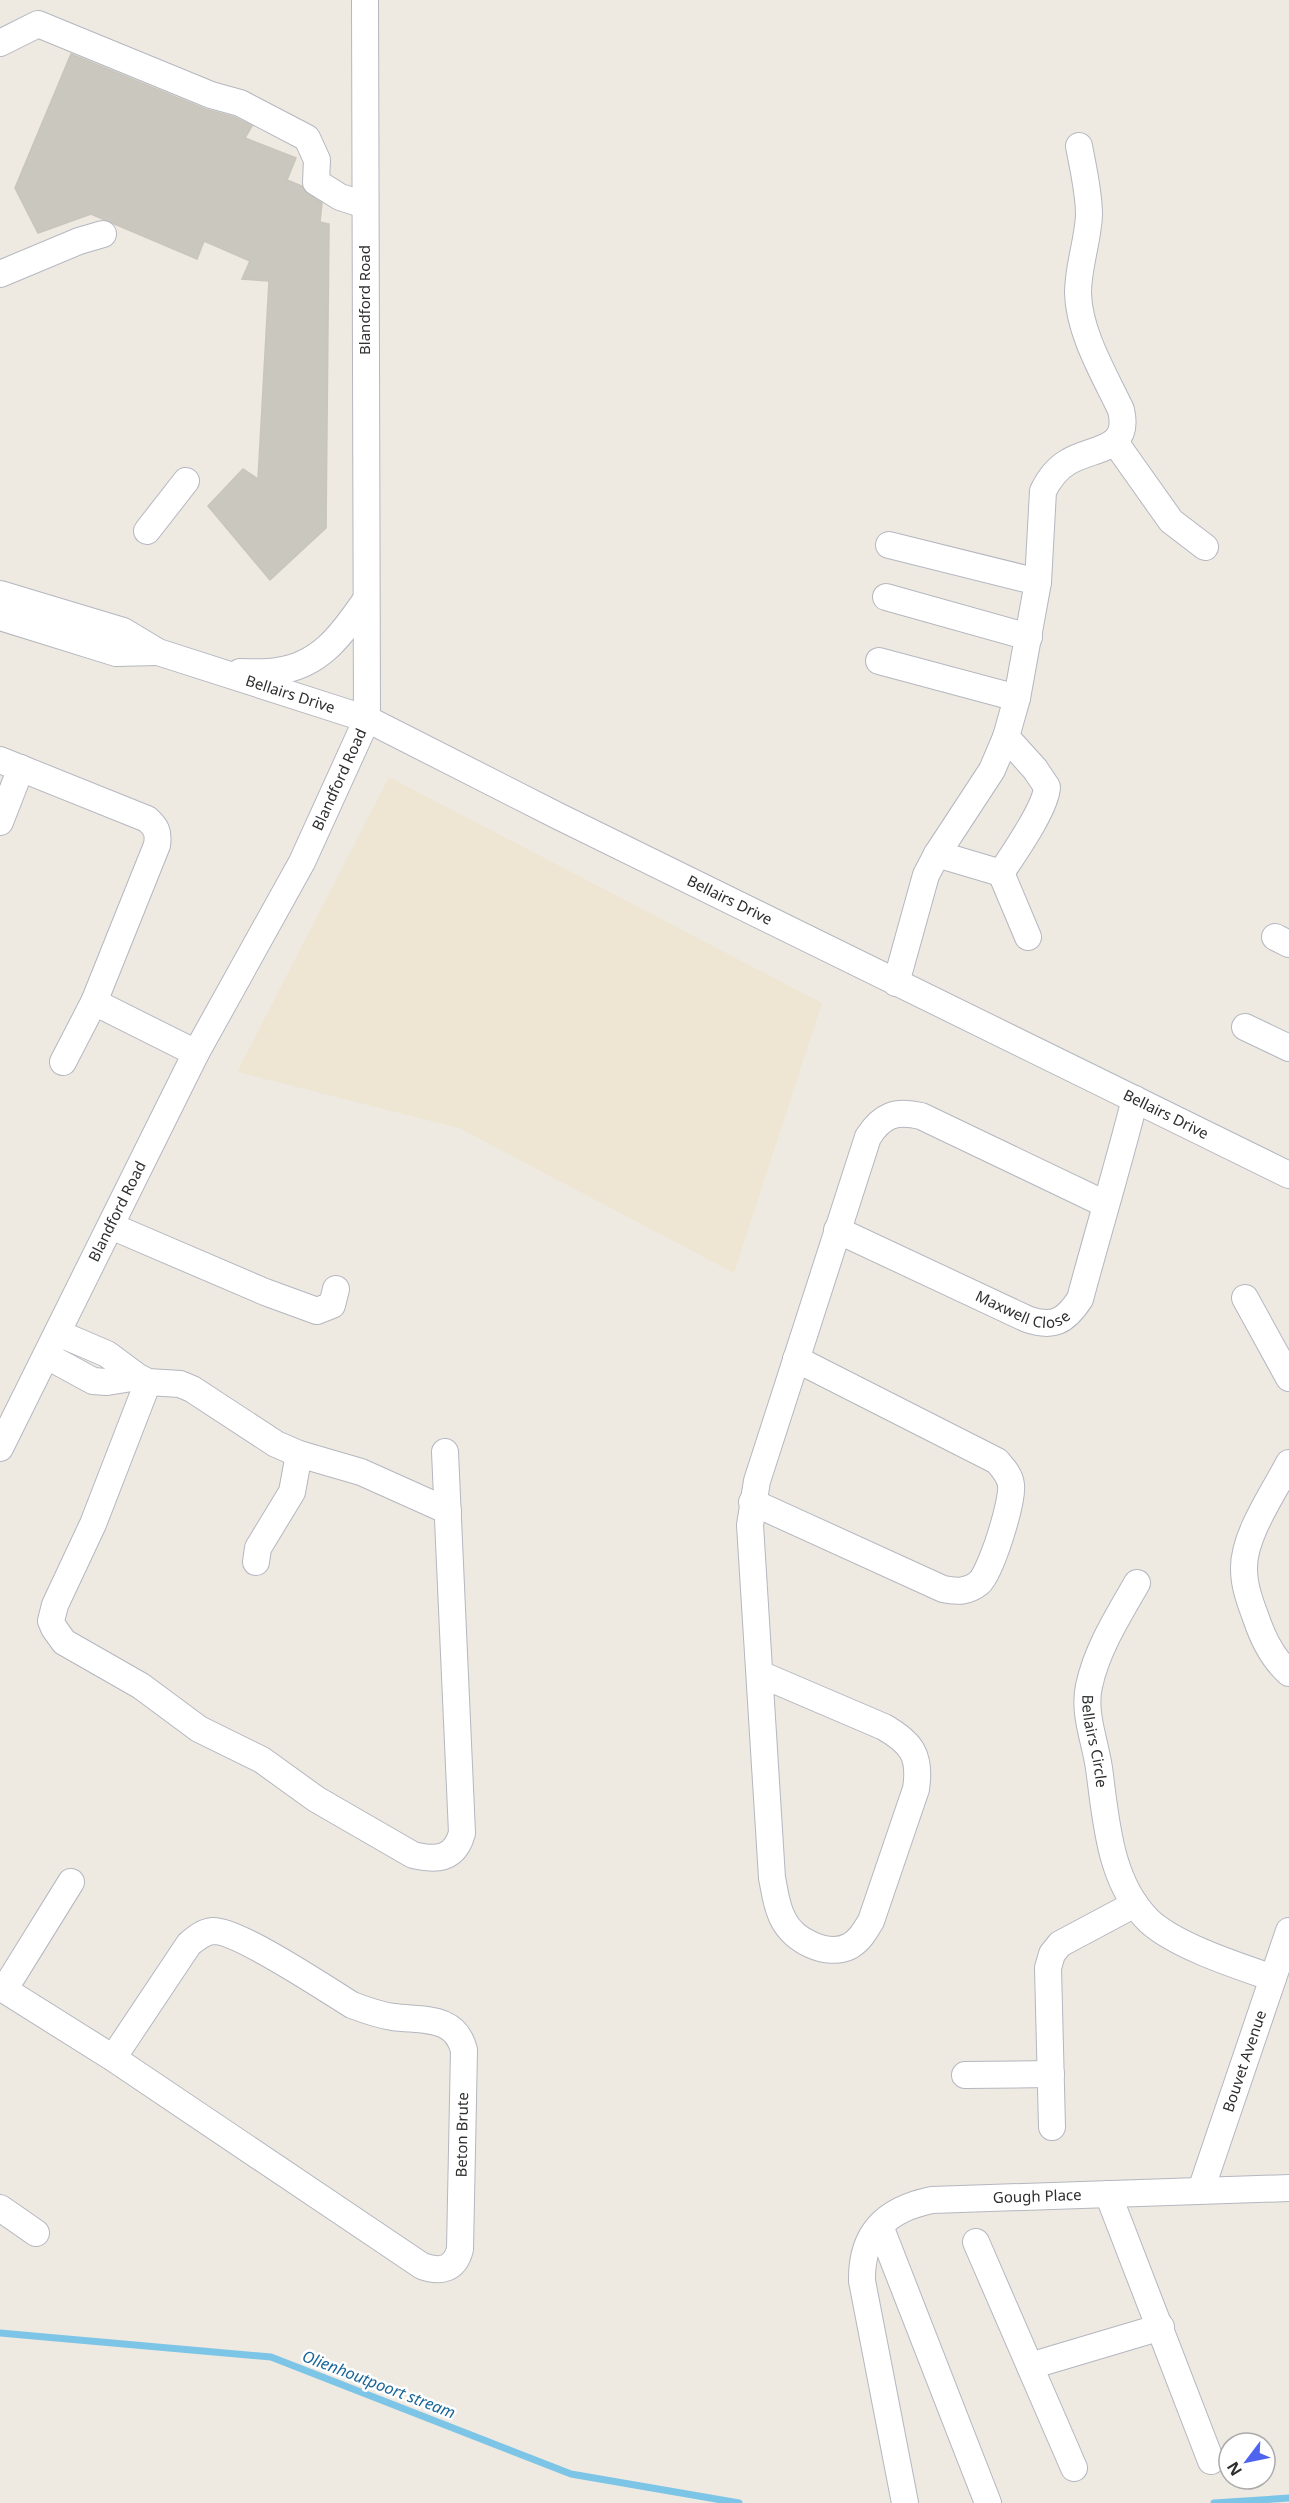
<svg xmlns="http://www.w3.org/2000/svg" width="1289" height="2503" font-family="'Noto Sans',sans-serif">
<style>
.education{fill:#eee6d3}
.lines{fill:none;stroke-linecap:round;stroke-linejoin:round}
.stream{stroke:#7dc5e7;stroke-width:7}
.building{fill:#cac7bf;stroke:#c9c5bb;stroke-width:1.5}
.minor-casing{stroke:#b5b7c0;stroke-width:28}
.minor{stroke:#fff;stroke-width:26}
.labels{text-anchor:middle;stroke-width:5;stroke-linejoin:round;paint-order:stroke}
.street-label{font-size:15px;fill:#2e2e2e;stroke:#fff}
.water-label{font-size:16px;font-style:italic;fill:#186598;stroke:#fff}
</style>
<rect width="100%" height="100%" fill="#eee9e1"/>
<!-- education -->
<path class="education" d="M389,777l433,226 -88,270 -275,-145 -222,-56z"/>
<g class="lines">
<!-- stream -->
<g class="stream">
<path d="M0,2333l271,24 300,117 168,29"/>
<path d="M1214,2503l75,-5"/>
</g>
</g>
<!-- building -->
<path class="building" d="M71,54l134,55 29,8 18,9 -7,12 51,20 -9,22 15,6 6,8 14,9 -2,19 9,2 -3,304 -56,52 -62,-74 35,-37 15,10 11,-198 -27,-2 8,-18 -46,-20 -7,18 -106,-45 -53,19 -23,-45z"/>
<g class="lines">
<!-- minor casing -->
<g class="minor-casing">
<g id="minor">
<path d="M0,43l38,-19 173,71 29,8 67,35 10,22 -1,22 24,15 25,8"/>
<path d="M0,274l79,-33 24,-7"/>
<path d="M1115,442l56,79 34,26"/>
<path d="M147,531l39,-50"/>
<path d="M889,545l149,37"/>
<path id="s1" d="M0,594l123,37 35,21 209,67 191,97 731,359"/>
<path d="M886,597l143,40"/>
<path d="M0,617l116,36 41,-1"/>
<path d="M879,661l138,37"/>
<path d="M240,672c12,0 25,1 37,-1 43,-5 66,-38 88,-70"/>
<path d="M0,760l147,59c9,8 12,13 10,26l-63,157 -31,60"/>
<path d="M0,822l21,-54"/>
<path d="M937,854l64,19c13,-20 45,-65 46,-86l-12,-18 -29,-32"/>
<path d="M1001,873l27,64"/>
<path d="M1275,937l14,7"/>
<path d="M896,983l30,-108 11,-21 55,-84 14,-33 11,-39 21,-116 5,-91c6,-12 13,-22 25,-29 24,-15 63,-10 53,-52 -17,-36 -42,-77 -43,-117 0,-27 10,-52 11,-78 0,-23 -6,-47 -10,-69"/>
<path d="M94,1002l102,51"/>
<path d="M1245,1027l44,21"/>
<path d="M111,1226l154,66 52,19 15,-6 4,-16"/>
<path id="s2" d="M837,1230l190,89c26,9 38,3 53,-20 18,-67 38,-133 55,-200"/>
<path d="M1245,1298l44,80"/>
<path d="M58,1333l49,21 31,23 10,5 32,2 12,5 84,55 23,10 62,18 87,39"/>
<path d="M47,1356l46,25 14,1 31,-5"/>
<path d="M148,1382l-55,142 -38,81 -4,16 3,7 10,14 77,44 58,43 63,31 54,39 97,56c24,6 42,4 49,-22l-17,-381"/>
<path id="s3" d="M0,1448l196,-395 106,-191 65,-143 -2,-719"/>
<path d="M1289,1463c-15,29 -46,73 -45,106 0,17 6,33 12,49 7,21 16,40 33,55"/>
<path d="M752,1502l191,87c14,3 25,3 36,-6 12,-11 34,-81 32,-98 -1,-10 -8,-17 -14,-24l-201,-102"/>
<path d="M256,1562l2,-14 34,-56 7,-38"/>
<path id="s4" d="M1137,1583c-19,33 -40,66 -48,103 -6,27 6,55 10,82 7,51 10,114 50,153 27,25 89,45 124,57"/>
<path d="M760,1674l124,53c28,16 37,29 32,62l-45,132c-6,10 -11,19 -21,25 -23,12 -57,-6 -67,-27 -7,-13 -8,-27 -11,-41l-22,-353 7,-44 111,-344c14,-22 28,-27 53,-21l184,88"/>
<path id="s5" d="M0,1987l113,71 309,208c19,7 33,3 38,-17l4,-199c-9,-35 -41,-29 -71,-33 -14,-2 -28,-7 -41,-12 -26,-16 -114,-75 -139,-74 -10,1 -17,7 -24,13l-76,114"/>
<path d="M4,1990l67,-108"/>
<path d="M965,2075l86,-1"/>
<path d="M1052,2127l-4,-159 4,-14 8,-10 75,-40"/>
<path id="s6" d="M1201,2190l88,-259"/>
<path d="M1108,2194l103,267"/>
<path d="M0,2208l36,25"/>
<path d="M880,2226l108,277"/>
<path d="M976,2242l98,226"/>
<path d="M1030,2366l131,-39"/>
<path id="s7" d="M905,2503l-43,-222c-1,-48 25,-72 70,-81l357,-12"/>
</g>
</g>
<!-- minor -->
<use href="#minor" class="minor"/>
</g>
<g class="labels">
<!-- street labels -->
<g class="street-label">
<text transform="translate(365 300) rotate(-90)" y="5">Blandford Road</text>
<text dy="5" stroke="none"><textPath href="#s1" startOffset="308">Bellairs Drive</textPath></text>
<text dy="5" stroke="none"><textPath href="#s3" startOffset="750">Blandford Road</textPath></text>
<text dy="5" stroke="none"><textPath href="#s1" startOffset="794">Bellairs Drive</textPath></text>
<text dy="5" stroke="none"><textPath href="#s1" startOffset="1280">Bellairs Drive</textPath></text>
<text dy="5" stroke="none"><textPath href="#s3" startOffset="264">Blandford Road</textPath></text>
<text dy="5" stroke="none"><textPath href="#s2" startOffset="204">Maxwell Close</textPath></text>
<text dy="5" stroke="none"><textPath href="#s4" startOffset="170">Bellairs Circle</textPath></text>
<text dy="5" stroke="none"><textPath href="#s6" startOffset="136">Bouvet Avenue</textPath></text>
<text dy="5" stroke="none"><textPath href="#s5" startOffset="669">Beton Brute</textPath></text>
<text dy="5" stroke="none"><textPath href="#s7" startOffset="450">Gough Place</textPath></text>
</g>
<!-- water labels -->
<g class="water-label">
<text transform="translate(379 2384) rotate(21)" y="6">Olienhoutpoort stream</text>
</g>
</g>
<!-- north arrow -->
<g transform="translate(1247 2461) rotate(238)"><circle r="28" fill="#ffffff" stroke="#ababab" stroke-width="1.5"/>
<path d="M0-4.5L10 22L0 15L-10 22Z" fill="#4e64ee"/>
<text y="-9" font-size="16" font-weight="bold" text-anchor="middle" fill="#2e2e2e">N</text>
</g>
</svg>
